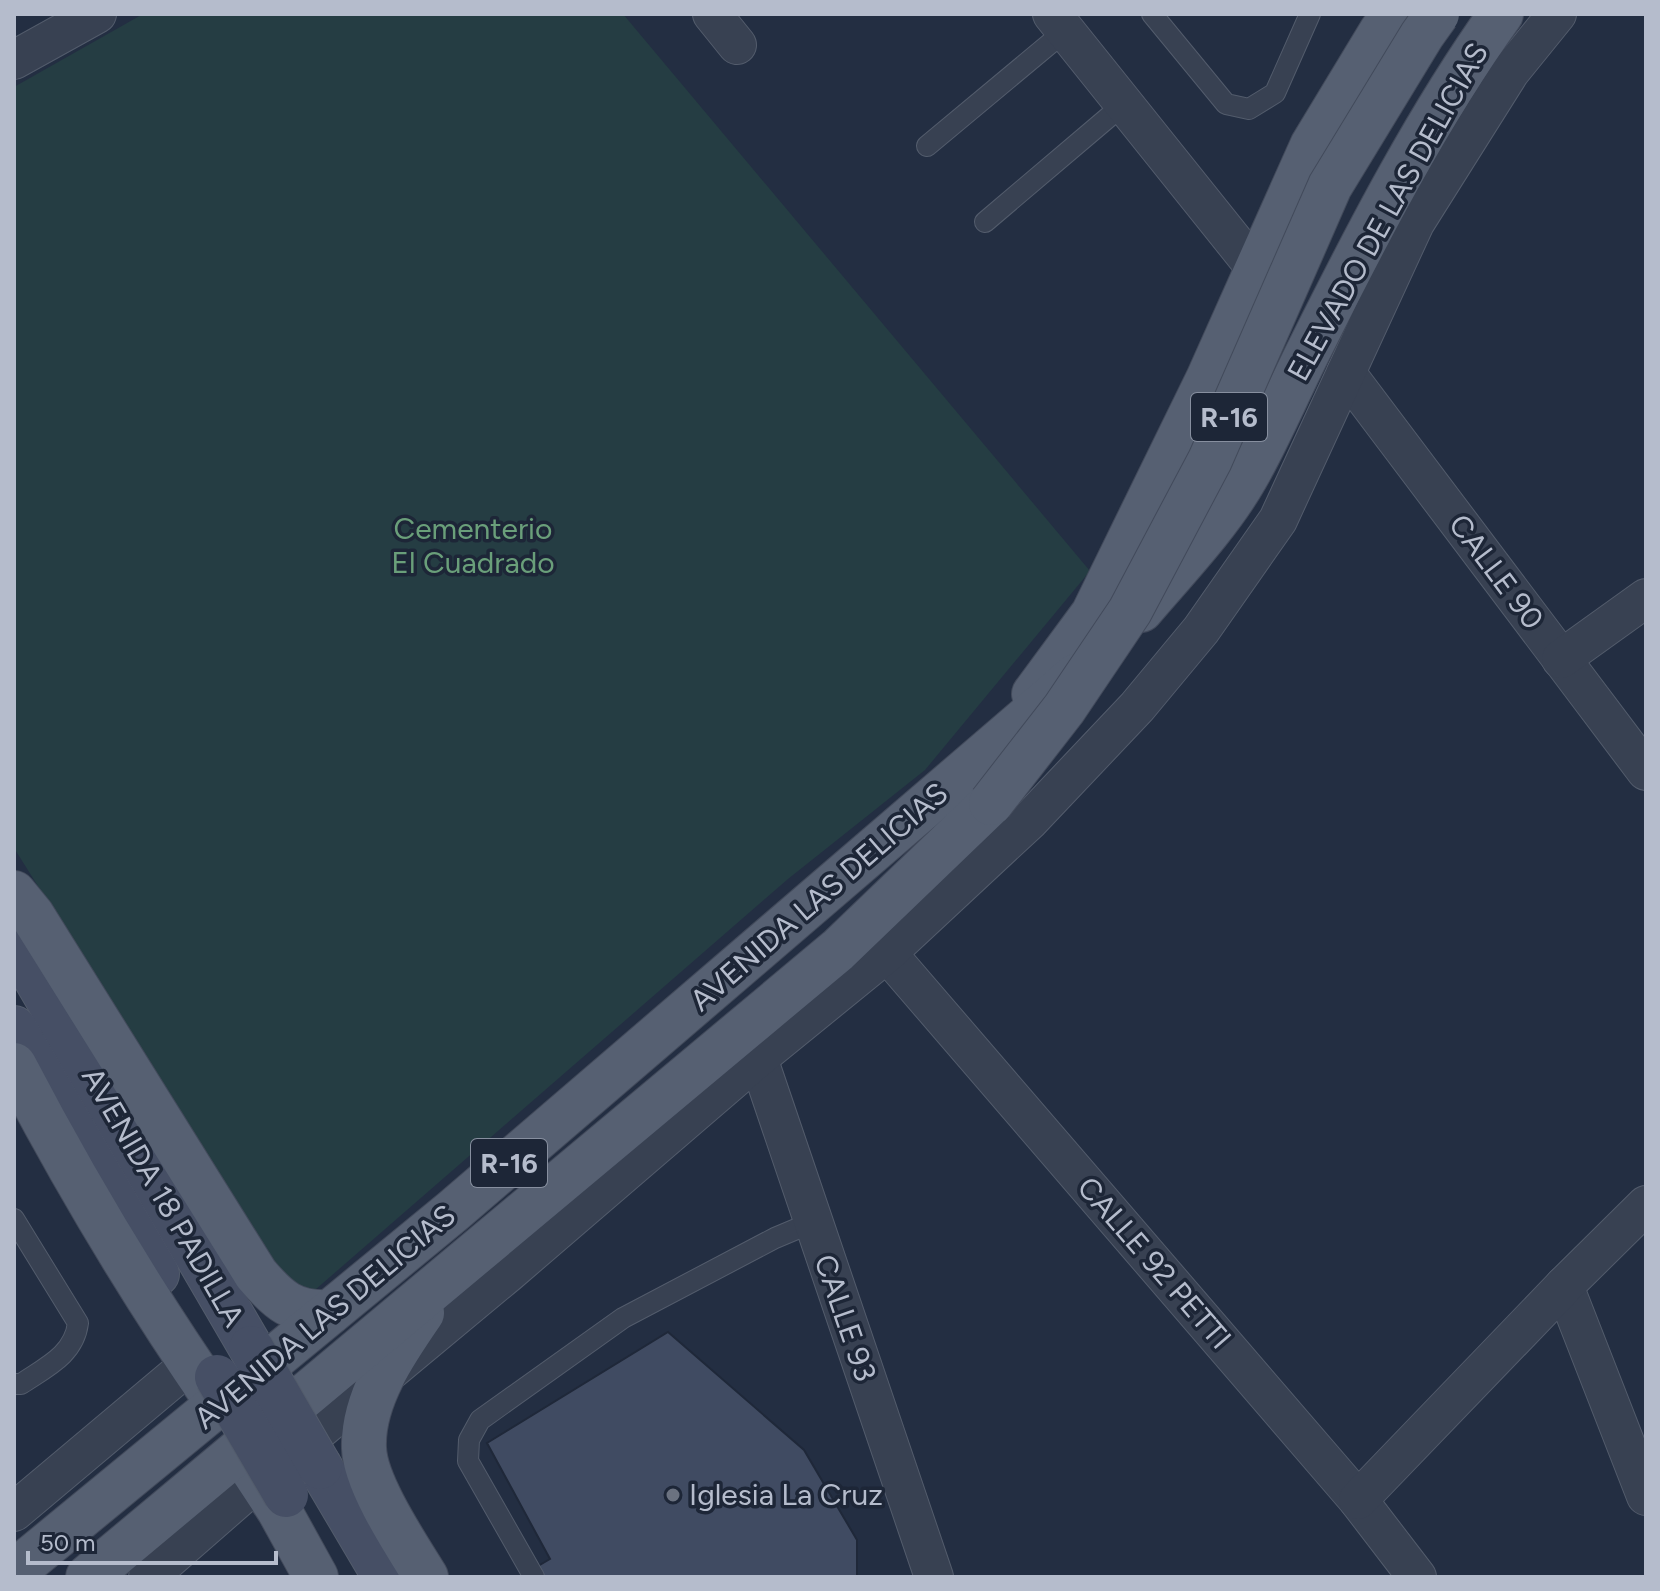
<svg xmlns="http://www.w3.org/2000/svg" width="1660" height="1591" font-family="Figtree,sans-serif">
<style>
.green{fill:#253d43}
.building{fill:#404b62;stroke:#1f2839;stroke-width:2}
.lines{fill:none;stroke-linecap:round;stroke-linejoin:round}
.lane-casing{stroke:#535c6c;stroke-width:22}
.street-casing{stroke:#535c6c;stroke-width:40}
.secondary-casing{stroke:#535c6c;stroke-width:46}
.primary-casing{stroke:#424a5b;stroke-width:46}
.lane{stroke:#384152;stroke-width:20}
.street{stroke:#384152;stroke-width:38}
.secondary{stroke:#464f65;stroke-width:44}
.primary{stroke:#566072;stroke-width:44}
.secondary-bridge-casing{stroke:#535c6c;stroke-width:46;stroke-linecap:butt}
.primary-bridge-casing{stroke:#424a5b;stroke-width:46;stroke-linecap:butt}
.secondary-bridge{stroke:#464f65;stroke-width:44}
.primary-bridge{stroke:#566072;stroke-width:44}
.worship-dot{fill:#6b7280;stroke:#1d2637;stroke-width:3}
.labels{text-anchor:middle;stroke-width:7;stroke-linejoin:round;paint-order:stroke}
.shield{fill:#1d2637;stroke:#878f9f;stroke-width:2}
.shield-label{font-size:28px;font-weight:bold;fill:#b5bccc}
.street-label{font-size:30px;fill:#b5bccc;stroke:#1d2637}
.park-label{font-size:30px;fill:#6a9f7a;stroke:#1d2637}
.poi-label{font-size:30px;fill:#b5bccc;stroke:#1d2637;text-anchor:start}
</style>
<rect width="100%" height="100%" fill="#232e42"/>
<!-- green -->
<path class="green" d="M143,14h480l467,557 -165,199 -137,109 -488,424 -286,-455v-761z"/>
<!-- building -->
<path class="building" d="M668,1332l136,118 53,90v37h-318l-6,-8 17,-10 -63,-116z"/>
<g class="lines">
<!-- lane casing -->
<g class="lane-casing">
<g id="lane">
<path d="M1152,14l74,90 23,5 26,-16 35,-79"/>
<path d="M927,146l138,-115"/>
<path d="M985,222l139,-118"/>
<path d="M14,1219l64,104c-4,32 -32,44 -57,61h-7"/>
<path d="M534,1577l-66,-116 1,-21 11,-20 143,-102 152,-80 38,-16"/>
</g>
</g>
<!-- street casing -->
<g class="street-casing">
<g id="street">
<path d="M712,14l25,31"/>
<path d="M1052,14l205,256"/>
<path d="M14,60l83,-46"/>
<path d="M1346,373l300,398"/>
<path d="M1561,659l85,-61"/>
<path d="M887,953l471,547 59,77"/>
<path d="M758,1058l176,519"/>
<path d="M1564,1286l82,210"/>
<path d="M1358,1500l206,-214 82,-81"/>
<path d="M14,1512l176,-148"/>
<path d="M148,1577l111,-97 249,-207 250,-215 129,-105 143,-133 107,-113 64,-77 77,-110 137,-297 95,-151 47,-58"/>
</g>
</g>
<!-- secondary casing -->
<g class="secondary-casing">
<g id="secondary">
<path d="M14,941l237,407"/>
<path d="M14,1028l143,246"/>
<path d="M320,1467l65,110"/>
</g>
</g>
<!-- primary casing -->
<g class="primary-casing">
<g id="primary">
<path d="M1141,610c35,-41 79,-87 105,-133 24,-42 43,-88 65,-131 56,-112 117,-230 190,-332"/>
<path d="M1034,694l59,-80 115,-235 104,-233 69,-114 13,-18"/>
<path d="M14,893l18,22 224,359c22,26 37,40 74,38"/>
<path d="M14,1065c61,117 130,232 205,340"/>
<path d="M422,1313c-27,39 -60,87 -58,135 1,36 43,98 62,129"/>
<path d="M250,1466l29,44 37,67"/>
<path d="M14,1572l439,-361 623,-535"/>
<path d="M88,1577l750,-627 153,-147"/>
</g>
</g>
<!-- lane -->
<use href="#lane" class="lane"/>
<!-- street -->
<use href="#street" class="street"/>
<!-- secondary -->
<use href="#secondary" class="secondary"/>
<!-- primary -->
<use href="#primary" class="primary"/>
<!-- secondary-bridge casing -->
<g class="secondary-bridge-casing">
<g id="secondary-bridge">
<path d="M251,1348l69,119"/>
<path d="M217,1377l69,118"/>
</g>
</g>
<!-- primary-bridge casing -->
<g class="primary-bridge-casing">
<path id="primary-bridge" d="M991,803l73,-94 66,-98 80,-151 120,-274 92,-151 15,-21"/>
</g>
<!-- secondary-bridge -->
<use href="#secondary-bridge" class="secondary-bridge"/>
<!-- primary-bridge -->
<use href="#primary-bridge" class="primary-bridge"/>
</g>
<!-- markers -->
<circle class="worship-dot" cx="673" cy="1495" r="8"/>
<g class="labels">
<!-- shield labels -->
<g class="shield">
<rect x="1191" y="393" width="76" height="48" rx="6"/>
<rect x="471" y="1139" width="76" height="48" rx="6"/>
</g>
<g class="shield-label">
<text x="1229" y="427">R-16</text>
<text x="509" y="1173">R-16</text>
</g>
<!-- street labels -->
<g class="street-label">
<text transform="translate(1388 212) rotate(-61)" y="10">ELEVADO DE LAS DELICIAS</text>
<text transform="translate(1496 572) rotate(53)" y="10">CALLE 90</text>
<text transform="translate(819 897) rotate(-41)" y="10">AVENIDA LAS DELICIAS</text>
<text transform="translate(163 1197) rotate(60)" y="10">AVENIDA 18 PADILLA</text>
<text transform="translate(1154 1263) rotate(49)" y="10">CALLE 92 PETTI</text>
<text transform="translate(325 1317) rotate(-40)" y="10">AVENIDA LAS DELICIAS</text>
<text transform="translate(845 1318) rotate(71)" y="10">CALLE 93</text>
</g>
<!-- park labels -->
<g class="park-label">
<text x="473" y="539">Cementerio<tspan x="473" dy="34">El Cuadrado</tspan></text>
</g>
<!-- poi labels -->
<g class="poi-label">
<text x="689" y="1505">Iglesia La Cruz</text>
</g>
</g>
<!-- border -->
<rect width="1660" height="1591" fill="none" stroke="#b5bccc" stroke-width="32"/>
<!-- scale -->
<path d="M28 1551v12h248v-12" fill="none" stroke="#b5bccc" stroke-width="4"/>
<text x="40" y="1551" font-size="24" fill="#b5bccc" stroke="#1d2637" stroke-width="6" paint-order="stroke">50 m</text>
</svg>
